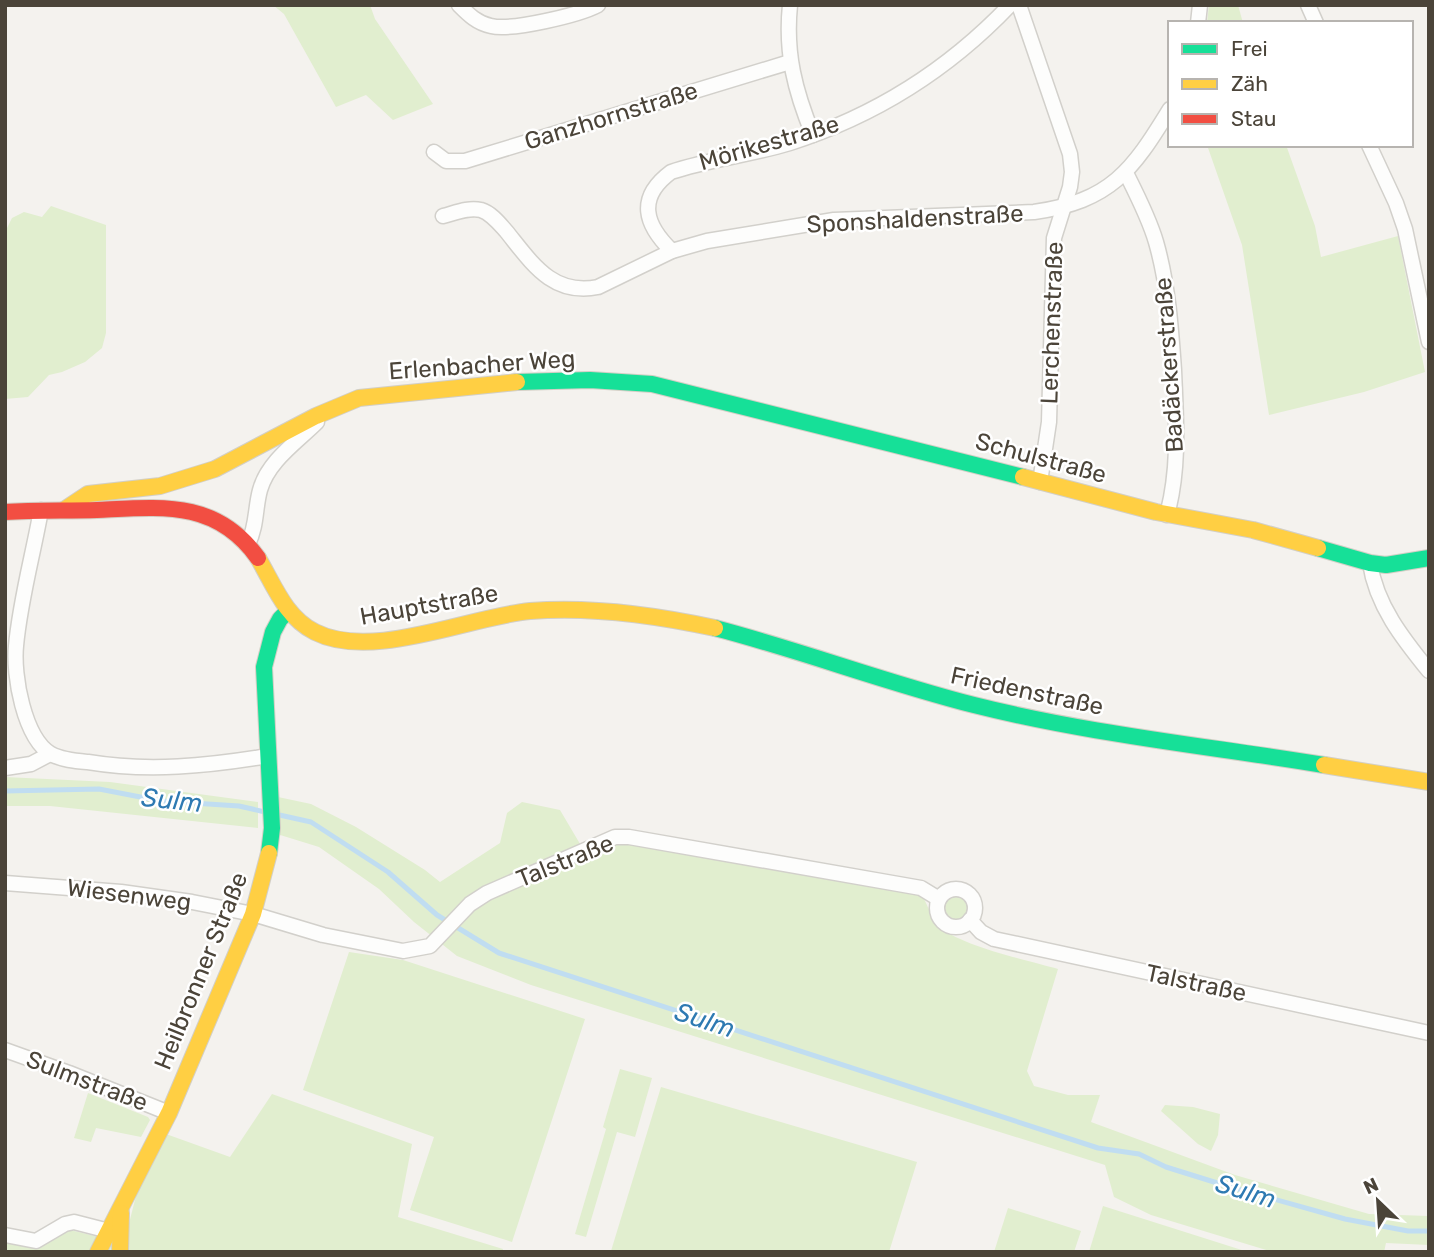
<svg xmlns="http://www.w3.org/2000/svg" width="1434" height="1257" font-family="Rubik,sans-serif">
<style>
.green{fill:#e1eecf}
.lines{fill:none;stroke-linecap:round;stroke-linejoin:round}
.stream{stroke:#c0ddf1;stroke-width:5}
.street-casing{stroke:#d2d0cb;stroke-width:17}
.fast-casing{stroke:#d3cfc5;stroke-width:18}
.slow-casing{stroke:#d3cfc5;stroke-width:18}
.jam-casing{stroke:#d3cfc5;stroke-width:18}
.street{stroke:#fdfdfc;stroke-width:14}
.fast{stroke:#16e098;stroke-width:16}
.slow{stroke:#ffcf43;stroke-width:16}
.jam{stroke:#f24e42;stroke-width:16}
.labels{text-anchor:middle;stroke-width:5;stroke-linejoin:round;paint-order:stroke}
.street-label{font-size:24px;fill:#4b4439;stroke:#fff}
.water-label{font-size:26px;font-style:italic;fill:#2e7ab2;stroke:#fff}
</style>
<rect width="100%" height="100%" fill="#f4f2ee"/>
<!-- green -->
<g class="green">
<path d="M273,5h97l5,14 58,85 -40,16 -27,-25 -30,12 -52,-93z"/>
<path d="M1209,5h29l5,18h-36z"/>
<path d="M1207,145h79l29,81 6,31 77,-21 27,136 -61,20 -95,23 -27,-170z"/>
<path d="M51,206l55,19v108l-4,15 -17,14 -23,10 -13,3 -21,22 -23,2v-167l7,-14 12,-6 18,5z"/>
<path d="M5,777l105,5 148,20v26l-208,-22h-45z"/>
<path d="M278,797l33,7 45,23 69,43 15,12 60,-39 7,-30 15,-11 38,8 26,44 27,-11 16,-1 291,49c6,10 11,26 18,34 18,20 92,36 120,44l-31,102 7,15 34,9h32l-9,27 144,53 134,39 60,2v29l-43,-2 -2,9h-111l-122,-37 -37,-18 -9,-32 -574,-180 -74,-29 -43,-34 -35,-33 -60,-42 -42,-13z"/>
<circle cx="956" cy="908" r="16"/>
<path d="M349,952l54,8 182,59 -73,223 -102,-32 24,-73 -131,-47z"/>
<path d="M620,1069l32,9 -17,59 -18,-5 -31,105 -11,-3 31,-105 -3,-2z"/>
<path d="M661,1087l256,75 -28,90 -278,-1z"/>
<path d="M88,1093l60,24 2,3 -9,17 -45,-9 -5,14 -17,-4z"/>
<path d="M272,1094l140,50 -14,73 105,32 -1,3h-497v-10l35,4 30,-16 54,13 13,-51 29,-58 64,23z"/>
<path d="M1165,1105l28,2 27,7 -2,21 -7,16 -13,-7 -37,-33z"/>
<path d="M1103,1206l145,46h-159z"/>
<path d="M1008,1208l73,23 -7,21h-80z"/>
</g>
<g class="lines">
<!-- stream -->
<g class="stream">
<path d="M5,791l94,-2 62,12 78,5 26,6"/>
<path d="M275,814l36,8 77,50 49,43 62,38 599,195 41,6 27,13 61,19 118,33 63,12h21"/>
</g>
<!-- street casing -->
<g class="street-casing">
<g id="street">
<path d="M459,5c10,10 18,18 32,21 21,5 88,-11 107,-21"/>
<path d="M790,5c-5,48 5,86 23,130"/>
<path d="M1019,5l51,149 2,18 -2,15 -16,51 -5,184 -9,60"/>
<path d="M1308,5l8,18"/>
<path d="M1198,23l2,-18"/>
<path d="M1369,145l27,58 9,26 24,113"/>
<path d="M434,152l12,9h19l325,-99"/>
<path d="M1126,173c11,22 23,45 30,69 12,42 15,85 18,128 2,49 6,97 -7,145"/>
<path d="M443,216c12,-3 25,-9 38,-6 10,3 18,13 25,21 26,32 46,65 92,56l74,-36 35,-10 127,-21 200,-8c77,-11 98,-41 136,-103"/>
<path d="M672,251c-27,-26 -36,-53 -1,-79 38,-13 80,-17 119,-29 85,-27 159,-74 220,-138"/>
<path d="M41,510c-8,45 -21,91 -25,136 -3,29 8,92 35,108 11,6 25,7 37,8 60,10 120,4 180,-6"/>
<path d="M248,544c9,-18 7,-36 12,-54 8,-29 37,-48 57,-68"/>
<path d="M1370,563c6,42 33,76 59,108"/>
<path d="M5,768l26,-4 19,-10"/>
<path d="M5,883l116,9 71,10 61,12 70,21 80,16 27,-5 40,-42 17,-11 128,-56h14l292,51 18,11"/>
<circle cx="956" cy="908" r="19"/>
<path d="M970,920l11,12 13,7 435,94"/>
<path d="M5,1050l64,23 100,40"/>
<path d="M5,1235l31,6 29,-17 9,-2 35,9"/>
</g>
</g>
<!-- fast casing -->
<g class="fast-casing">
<g id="fast">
<path d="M517,382l73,-2 62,4 371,93"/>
<path d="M1318,548l52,15 16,2 43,-7"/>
<path d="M715,628c88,23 172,55 259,77 115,29 234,41 350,60"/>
<path d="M269,853l3,-25 -8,-161 9,-35 7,-13 8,-8"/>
</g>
</g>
<!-- slow casing -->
<g class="slow-casing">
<g id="slow">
<path d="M1023,477l133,35 97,18 65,18"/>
<path d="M64,510l24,-16 72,-8 55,-17 101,-53 43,-18 158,-16"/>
<path d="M258,558c16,27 27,59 57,74 57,29 153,-15 215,-21 62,-5 125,4 185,17"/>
<path d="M1324,765l105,17"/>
<path d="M98,1252l71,-139 84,-199 16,-61"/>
<path d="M120,1252l1,-39"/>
</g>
</g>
<!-- jam casing -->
<g class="jam-casing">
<path id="jam" d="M5,512c31,-2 61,-1 92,-2 63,-3 119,-11 161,48"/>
</g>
<!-- street -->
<use href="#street" class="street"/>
<!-- fast -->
<use href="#fast" class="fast"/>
<!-- slow -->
<use href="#slow" class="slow"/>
<!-- jam -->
<use href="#jam" class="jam"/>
</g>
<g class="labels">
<!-- street labels -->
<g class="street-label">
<text transform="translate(611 116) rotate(-17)" y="8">Ganzhornstraße</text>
<text transform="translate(769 143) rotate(-16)" y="8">Mörikestraße</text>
<text transform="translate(915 219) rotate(-3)" y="8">Sponshaldenstraße</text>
<text transform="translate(1052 323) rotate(-88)" y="8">Lerchenstraße</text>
<text transform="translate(482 365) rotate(-4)" y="8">Erlenbacher Weg</text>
<text transform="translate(1169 365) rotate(-94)" y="8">Badäckerstraße</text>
<text transform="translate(1041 458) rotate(15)" y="8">Schulstraße</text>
<text transform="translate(429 605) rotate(-10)" y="8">Hauptstraße</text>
<text transform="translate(1027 691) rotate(12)" y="8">Friedenstraße</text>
<text transform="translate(565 861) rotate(-22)" y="8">Talstraße</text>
<text transform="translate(129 895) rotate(7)" y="8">Wiesenweg</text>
<text transform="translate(201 971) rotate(-68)" y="8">Heilbronner Straße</text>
<text transform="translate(1196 983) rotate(12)" y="8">Talstraße</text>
<text transform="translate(87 1081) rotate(21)" y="8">Sulmstraße</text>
</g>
<!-- water labels -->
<g class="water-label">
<text transform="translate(172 800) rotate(6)" y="9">Sulm</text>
<text transform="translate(705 1020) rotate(18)" y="9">Sulm</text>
<text transform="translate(1246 1191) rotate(17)" y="9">Sulm</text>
</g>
</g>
<!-- border -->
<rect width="1434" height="1257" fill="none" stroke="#4b4439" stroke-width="14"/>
<!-- legend -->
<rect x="1168" y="21" width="245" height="126" fill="#ffffff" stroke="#b7b4b0" stroke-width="2"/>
<rect x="1182" y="44" width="35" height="10" fill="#16e098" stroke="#b7b4b0" stroke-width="2"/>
<text x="1231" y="56" font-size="21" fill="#4b4439">Frei</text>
<rect x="1182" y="79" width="35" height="10" fill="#ffcf43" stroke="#b7b4b0" stroke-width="2"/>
<text x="1231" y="91" font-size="21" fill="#4b4439">Zäh</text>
<rect x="1182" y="114" width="35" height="10" fill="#f24e42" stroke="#b7b4b0" stroke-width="2"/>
<text x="1231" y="126" font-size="21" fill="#4b4439">Stau</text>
<!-- north arrow -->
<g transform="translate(1378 1201) rotate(335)" stroke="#ffffff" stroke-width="5" paint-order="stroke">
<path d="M0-5L12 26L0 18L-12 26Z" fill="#4b4439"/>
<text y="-10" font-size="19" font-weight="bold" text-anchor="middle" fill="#4b4439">N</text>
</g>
</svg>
